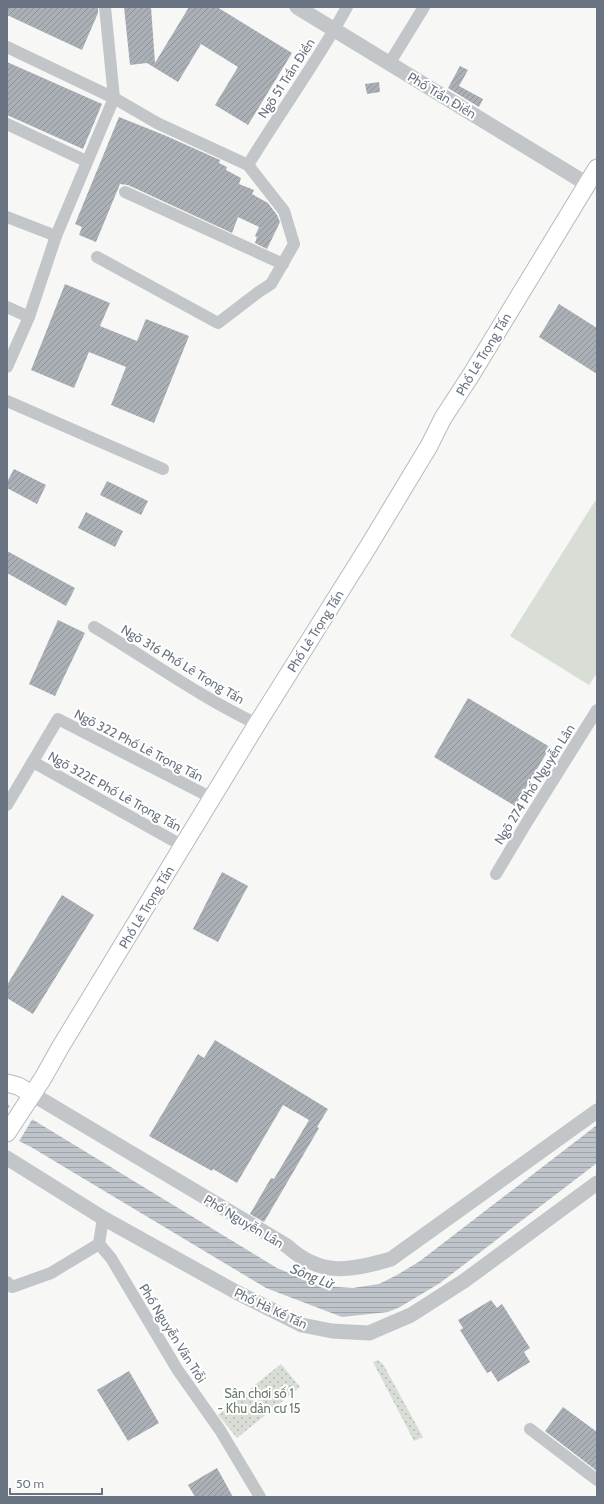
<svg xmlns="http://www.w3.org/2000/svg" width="604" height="1504" font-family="Cabin,sans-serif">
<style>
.park{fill:url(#park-dots)}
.pitch{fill:#d8ded6}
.water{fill:url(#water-rules)}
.pier{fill:#f7f7f5}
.building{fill:url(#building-hatch)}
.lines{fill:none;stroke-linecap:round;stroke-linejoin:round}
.secondary-casing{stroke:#b6b9be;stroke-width:19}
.minor{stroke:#c3c6c9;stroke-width:12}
.tertiary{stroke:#c3c6c9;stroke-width:15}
.secondary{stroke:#fff;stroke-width:17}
.labels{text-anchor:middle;stroke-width:4;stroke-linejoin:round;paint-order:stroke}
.street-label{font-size:13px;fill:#697382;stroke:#fff}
.park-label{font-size:13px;fill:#687a68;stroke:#fff}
.water-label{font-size:14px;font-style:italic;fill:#65737f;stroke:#fff}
</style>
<defs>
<pattern id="park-dots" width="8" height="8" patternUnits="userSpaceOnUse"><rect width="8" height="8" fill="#d8ded6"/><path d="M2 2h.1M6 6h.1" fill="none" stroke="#b3b8b3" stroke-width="1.8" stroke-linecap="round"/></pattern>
<pattern id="water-rules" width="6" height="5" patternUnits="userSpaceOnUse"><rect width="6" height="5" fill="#bec4ca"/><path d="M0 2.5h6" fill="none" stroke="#9ea4a9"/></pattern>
<pattern id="building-hatch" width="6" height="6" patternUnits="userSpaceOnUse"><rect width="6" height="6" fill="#abb0b6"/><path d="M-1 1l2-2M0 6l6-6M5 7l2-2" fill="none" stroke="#8f9499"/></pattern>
</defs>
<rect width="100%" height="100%" fill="#f7f7f5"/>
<!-- park -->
<g class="park">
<path d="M378,1360l5,4 40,73 -9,4 -41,-79z"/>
<path d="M281,1364l19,23 -63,51 -19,-23z"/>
</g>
<!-- pitch -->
<path class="pitch" d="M595,501l2,1v171l-8,12 -79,-49z"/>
<!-- water -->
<path class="water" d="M7,1104l270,164 43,18 33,2 26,-4 18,-9 23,-14 177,-136v38l-157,120 -40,24 -12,5 -46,5 -76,-29 -235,-141 -24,-12z"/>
<!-- pier -->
<path class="pier" d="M11,1104l22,14 -15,25 -11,-6v-27z"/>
<!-- building -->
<g class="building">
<path d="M7,7h91v6l-16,37 -75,-35z"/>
<path d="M124,7h27l4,56 34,-56h28l75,46 -44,72 -33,-20 23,-38 -37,-23 -23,38 -31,-19 -17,2z"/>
<path d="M7,62l95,42 -19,45 -76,-34z"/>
<path d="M460,66l8,4 -9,16 24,13 -4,8 -31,-19z"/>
<path d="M379,82l1,10 -13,2 -2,-10z"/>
<path d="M119,117l45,18 56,25 -1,3 8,4 -1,3 15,8 -2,6 15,6 -2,4 16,9 9,12 3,7 -13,27 -12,-6 2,-6 -2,-1 4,-9 -21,-10 -6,16 -104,-48 -8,-1 -24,58 -17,-7 3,-8 -7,-3z"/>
<path d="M65,284l45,19 -10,23 37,15 9,-22 43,17 -35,87 -43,-18 15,-38 -37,-15 -15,36 -43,-18z"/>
<path d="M559,304l38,24v46l-58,-37z"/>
<path d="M14,469l32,16 -9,19 -30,-16v-6z"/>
<path d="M107,481l41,20 -7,14 -41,-20z"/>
<path d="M86,512l37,19 -8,16 -37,-19z"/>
<path d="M7,551l68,37 -9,18 -59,-33z"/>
<path d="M58,620l27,13 -30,63 -26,-12z"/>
<path d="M468,698l82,49 -35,59 -81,-49z"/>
<path d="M222,872l26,14 -30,56 -25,-13z"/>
<path d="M62,895l32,20 -61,99 -26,-16v-13z"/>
<path d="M215,1040l113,69 -11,18 2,1 -55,94 -14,-8 21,-36 3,1 35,-59 -26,-15 -46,78 -24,-14 -1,2 -63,-35 49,-82 6,4z"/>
<path d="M491,1300l6,8 5,-4 28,44 -6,4 6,10 -32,20 -7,-11 -4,2 -27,-43 3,-2 -5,-8z"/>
<path d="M129,1371l30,52 -31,18 -31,-51z"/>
<path d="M563,1407l34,25v39l-52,-40z"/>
<path d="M217,1468l16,29h-38l-7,-12z"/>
</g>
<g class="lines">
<!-- secondary casing -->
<g class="secondary-casing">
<g id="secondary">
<path d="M7,1083l11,3 14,8"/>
<path d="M7,1133l36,-55 18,-32 196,-322 111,-177 61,-101 14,-28 28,-43 126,-207"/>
</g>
</g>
<!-- minor -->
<g class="minor">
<path d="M7,47l107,51 43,25 91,42 36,46 10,33 -23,40 -11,7 -42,32 -121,-66"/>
<path d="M389,64l35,-57"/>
<path d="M7,124l79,37"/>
<path d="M248,165c32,-53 69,-103 99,-158"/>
<path d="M125,192l158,72"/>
<path d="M7,217l49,19"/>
<path d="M7,307l22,10"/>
<path d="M7,367l22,-50 27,-81 58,-138 -9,-91"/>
<path d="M7,401l156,68"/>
<path d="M94,627c54,32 106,70 163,97"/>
<path d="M33,762l150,84"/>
<path d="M7,805l51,-86 154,79"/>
<path d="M496,874l31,-52 70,-112"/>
<path d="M99,1244l12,14 66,111 43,61 40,67"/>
<path d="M7,1282l5,5 39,-14 48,-29 4,-26"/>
<path d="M530,1429l67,51"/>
</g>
<!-- tertiary -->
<g class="tertiary">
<path d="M297,7l290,177"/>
<path d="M32,1094l255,152c34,31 63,25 104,13l206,-148"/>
<path d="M7,1158l96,60 133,74 66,33 30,6 37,2 42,-18 53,-34 133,-98"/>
</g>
<!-- secondary -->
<use href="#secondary" class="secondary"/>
</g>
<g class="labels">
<!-- street labels -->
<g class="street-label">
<text transform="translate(286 78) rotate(-57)" y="5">Ngõ 51 Trần Điền</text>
<text transform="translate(442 95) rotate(31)" y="5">Phố Trần Điền</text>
<text transform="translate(483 354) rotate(-59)" y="5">Phố Lê Trọng Tấn</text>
<text transform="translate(315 631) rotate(-58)" y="5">Phố Lê Trọng Tấn</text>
<text transform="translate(183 664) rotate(31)" y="5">Ngõ 316 Phố Lê Trọng Tấn</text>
<text transform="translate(139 745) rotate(27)" y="5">Ngõ 322 Phố Lê Trọng Tấn</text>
<text transform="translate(534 784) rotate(-58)" y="5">Ngõ 274 Phố Nguyễn Lân</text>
<text transform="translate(115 791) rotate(29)" y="5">Ngõ 322E Phố Lê Trọng Tấn</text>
<text transform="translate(146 907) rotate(-59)" y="5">Phố Lê Trọng Tấn</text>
<text transform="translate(244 1221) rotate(31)" y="5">Phố Nguyễn Lân</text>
<text transform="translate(271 1308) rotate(25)" y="5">Phố Hà Kế Tấn</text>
<text transform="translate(173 1333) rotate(58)" y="5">Phố Nguyễn Văn Trỗi</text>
</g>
<!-- park labels -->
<g class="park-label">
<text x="259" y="1398">Sân chơi số 1<tspan x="259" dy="15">- Khu dân cư 15</tspan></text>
</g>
<!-- water labels -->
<g class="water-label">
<text transform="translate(312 1276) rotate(22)" y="5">Sông Lừ</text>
</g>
</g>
<!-- border -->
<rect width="604" height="1504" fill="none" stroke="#697382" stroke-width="16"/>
<!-- scale -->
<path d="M10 1488v6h92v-6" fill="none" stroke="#697382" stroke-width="2"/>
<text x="16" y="1488" font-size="12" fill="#697382" stroke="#ffffff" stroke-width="3" paint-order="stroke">50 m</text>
</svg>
